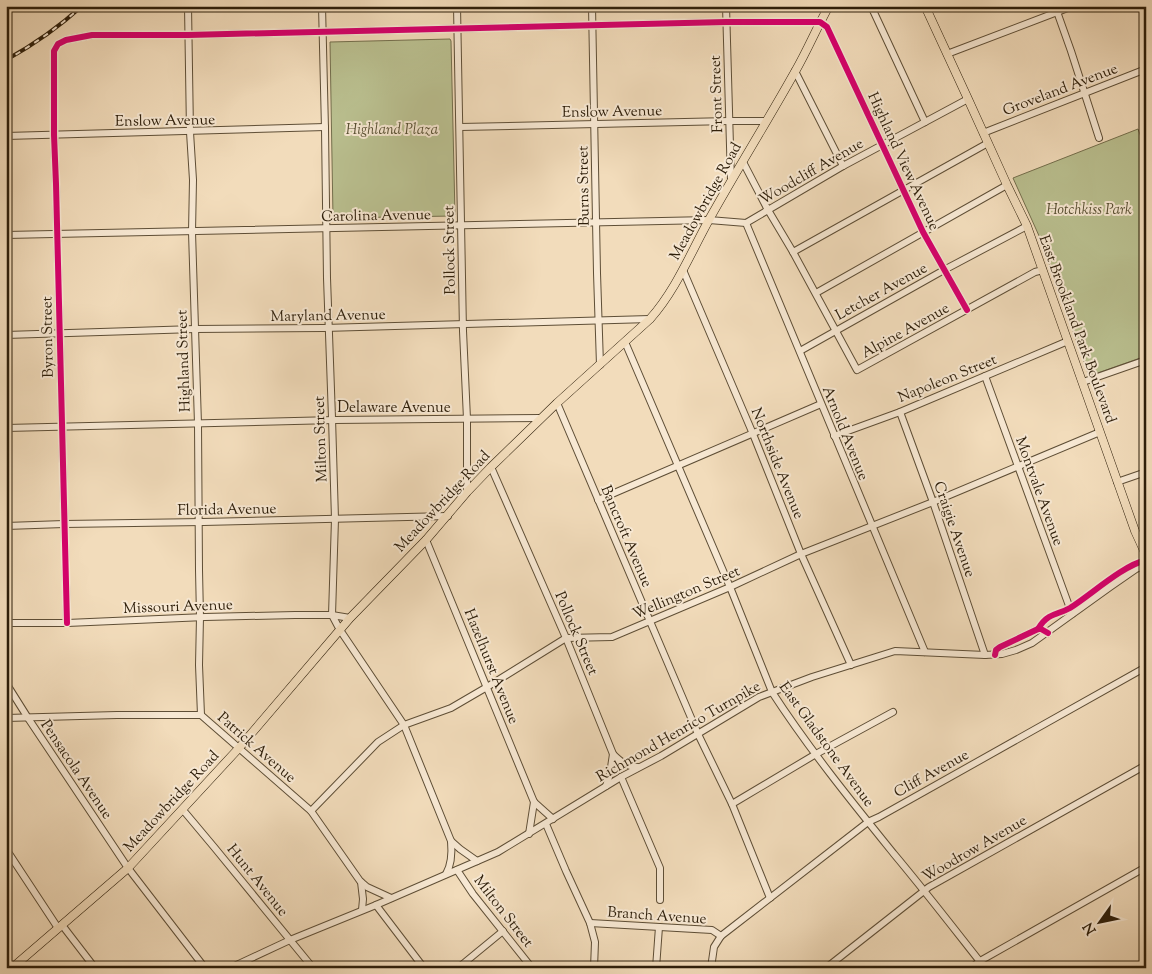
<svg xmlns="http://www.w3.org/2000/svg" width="1152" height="974" font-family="'Sorts Mill Goudy',serif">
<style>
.green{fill:#bac090;stroke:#746f4d}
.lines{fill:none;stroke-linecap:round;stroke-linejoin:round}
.minor-casing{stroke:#5e4e36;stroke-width:8}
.major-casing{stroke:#2d1e0a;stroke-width:9}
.minor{stroke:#f7e8d3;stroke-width:6}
.major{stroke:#f2dcbb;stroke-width:8}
.rail-casing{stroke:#2d1e0a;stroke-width:4}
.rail{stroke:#f7e8d3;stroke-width:2;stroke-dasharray:5.5;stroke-linecap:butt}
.cycleway-casing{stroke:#f7e8d3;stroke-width:9}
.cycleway{stroke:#d6006c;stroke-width:6}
.labels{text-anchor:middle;stroke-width:4;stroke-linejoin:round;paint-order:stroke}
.street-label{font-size:15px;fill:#2d1e0a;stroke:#f7e8d3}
.park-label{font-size:15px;font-style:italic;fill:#574f32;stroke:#f7e8d3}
</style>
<rect width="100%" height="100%" fill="#f2dcbb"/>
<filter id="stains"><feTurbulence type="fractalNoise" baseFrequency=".004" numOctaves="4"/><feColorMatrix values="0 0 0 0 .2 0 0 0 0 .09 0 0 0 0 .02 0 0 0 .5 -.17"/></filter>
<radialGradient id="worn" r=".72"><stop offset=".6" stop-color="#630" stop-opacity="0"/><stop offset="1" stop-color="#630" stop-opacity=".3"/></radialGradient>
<!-- green -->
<g class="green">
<path d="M450,39l1,2 4,174 -2,1 -119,2 -1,-1 -3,-175z"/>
<path d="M1138,129l3,8 5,-2v221l-57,20 -49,-138 -27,-60z"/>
</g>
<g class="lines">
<!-- minor casing -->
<g class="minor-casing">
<g id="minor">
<path d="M188,6l2,126 3,48 -1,52 6,192 1,146 1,47 -1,48 2,50"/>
<path d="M322,6l3,123 2,149 5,140 3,101 -3,96 8,15 64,95 47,116 9,8 17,12"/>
<path d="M457,6l6,325 4,88v73"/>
<path d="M592,6l5,267 3,92"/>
<path d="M726,6l5,175"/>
<path d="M871,6l54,116"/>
<path d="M1055,6l16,45 28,87"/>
<path d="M947,54l126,-48"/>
<path d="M795,71l48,95"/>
<path d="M460,127l269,-6h37"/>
<path d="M983,133l163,-64"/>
<path d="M6,136l319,-9"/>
<path d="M743,162l25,48 25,42 64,118 178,-98 8,-2"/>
<path d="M746,223l179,429"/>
<path d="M746,223l97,-57 125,-67"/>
<path d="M6,235l703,-15 37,3"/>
<path d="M793,252l195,-109"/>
<path d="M683,270l70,164 48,120 50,111"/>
<path d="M816,293l191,-108"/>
<path d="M6,335l189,-6 129,-1 326,-9"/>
<path d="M625,342l105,245 42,105c37,57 80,110 122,162 31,37 61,76 91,114"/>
<path d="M800,351l144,-81 83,-44"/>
<path d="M985,376l87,238"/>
<path d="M1083,382l63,-22"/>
<path d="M557,403l141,331 34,70 38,94"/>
<path d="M900,412l33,90 52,153"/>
<path d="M6,428l329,-8 206,-2"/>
<path d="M834,436l66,-24 168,-71"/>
<path d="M491,467l75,171 47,116 -3,20 -4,12"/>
<path d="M1117,482l29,-10"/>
<path d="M598,500l223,-96"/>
<path d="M6,526l58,-2 139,-2 245,-6"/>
<path d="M426,540l108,262 19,17"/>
<path d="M6,623h61l138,-6 90,-2h37l18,3"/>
<path d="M67,623l-11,-439 -2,-49v-84l4,-7 8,-4 26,-5h96l538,-13h94l7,5 96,205 44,78"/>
<path d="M995,655l1,-5 4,-3 38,-18h3l7,4"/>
<path d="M6,683l22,35 100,150 77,100"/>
<path d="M6,718l111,-3h84l110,96 49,70 7,6 24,11"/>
<path d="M613,754c7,7 14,13 25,13"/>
<path d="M621,777l39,91v32"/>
<path d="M732,804l84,-50 77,-42"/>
<path d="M183,810l31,37 99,121"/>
<path d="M311,811l67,-69 26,-17 47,-17 36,-21 79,-49 46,-1 118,-50 71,-33 132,-52 167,-70"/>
<path d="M546,824l20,47 24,52 5,19 -1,26"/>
<path d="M529,834l5,-32"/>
<path d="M6,849l52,79"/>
<path d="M457,870l16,24 59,74"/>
<path d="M446,874c6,-10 6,-22 5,-33"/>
<path d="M361,882l2,17 -1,11"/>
<path d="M376,905l48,63"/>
<path d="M590,923l122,7 9,6"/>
<path d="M62,925l33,43"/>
<path d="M230,968l60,-28 86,-35 122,-53 123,-75 40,-21 98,-59 53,-20 83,-26 90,4 17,-1 14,-4 16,-7 78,-56 26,-18 10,-4"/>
<path d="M458,968l45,-37"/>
<path d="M656,968l3,-41"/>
<path d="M711,968l3,-21 7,-11 147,-114 11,-5 267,-150"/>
<path d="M826,968l103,-81 217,-122"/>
<path d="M971,968l9,-7 166,-94"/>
</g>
</g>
<!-- major casing -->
<g class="major-casing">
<g id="major">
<path d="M925,6l43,93 39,86 20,41 108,305 11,24"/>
<path d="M12,968l116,-100 111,-120 111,-130 76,-78 41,-48 24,-25 66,-64 93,-84c26,-29 41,-67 60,-101 28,-50 58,-98 86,-148 12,-21 21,-43 33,-64"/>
</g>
</g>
<!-- minor -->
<use href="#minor" class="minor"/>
<!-- major -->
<use href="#major" class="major"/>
<!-- rail casing -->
<g class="rail-casing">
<path id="rail" d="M6,60c27,-15 53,-33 76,-54"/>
</g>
<!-- rail -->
<use href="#rail" class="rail"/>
<!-- cycleway casing -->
<g class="cycleway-casing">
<g id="cycleway">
<path d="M67,623l-11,-439 -2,-49v-84l4,-7 8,-4 26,-5h96l538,-13h94l7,5 96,205 44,78"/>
<path d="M1038,629c3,-5 6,-9 11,-12 7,-4 14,-5 21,-9 22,-14 52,-42 76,-48"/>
<path d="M995,655l1,-5 4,-3 38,-18h3l7,4"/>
</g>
</g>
<!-- cycleway -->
<use href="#cycleway" class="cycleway"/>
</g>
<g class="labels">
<!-- street labels -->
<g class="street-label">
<text transform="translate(1060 89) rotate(-21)" y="5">Groveland Avenue</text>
<text transform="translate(716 94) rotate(-92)" y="5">Front Street</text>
<text transform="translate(612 111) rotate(-1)" y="5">Enslow Avenue</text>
<text transform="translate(165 120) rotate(-1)" y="5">Enslow Avenue</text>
<text transform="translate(904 161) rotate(65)" y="5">Highland View Avenue</text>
<text transform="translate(811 171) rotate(-30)" y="5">Woodcliff Avenue</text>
<text transform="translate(583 186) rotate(-91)" y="5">Burns Street</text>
<text transform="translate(705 201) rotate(-61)" y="5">Meadowbridge Road</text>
<text transform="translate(376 215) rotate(-1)" y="5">Carolina Avenue</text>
<text transform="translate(449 250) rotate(-91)" y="5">Pollock Street</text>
<text transform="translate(881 291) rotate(-29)" y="5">Letcher Avenue</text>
<text transform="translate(328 315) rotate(-1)" y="5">Maryland Avenue</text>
<text transform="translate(1078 329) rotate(70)" y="5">East Brookland Park Boulevard</text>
<text transform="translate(905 330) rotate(-29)" y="5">Alpine Avenue</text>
<text transform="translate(47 337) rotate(-91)" y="5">Byron Street</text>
<text transform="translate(183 361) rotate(-92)" y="5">Highland Street</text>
<text transform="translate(947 378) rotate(-22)" y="5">Napoleon Street</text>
<text x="394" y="412">Delaware Avenue</text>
<text transform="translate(846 433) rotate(68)" y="5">Arnold Avenue</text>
<text transform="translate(320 439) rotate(-92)" y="5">Milton Street</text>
<text transform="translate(778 463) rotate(68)" y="5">Northside Avenue</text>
<text transform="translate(1040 491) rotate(70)" y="5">Montvale Avenue</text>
<text transform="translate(442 501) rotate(-47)" y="5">Meadowbridge Road</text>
<text transform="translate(227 509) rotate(-1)" y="5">Florida Avenue</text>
<text transform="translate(955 529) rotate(71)" y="5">Craigie Avenue</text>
<text transform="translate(627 536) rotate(67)" y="5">Bancroft Avenue</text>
<text transform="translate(686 592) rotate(-23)" y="5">Wellington Street</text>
<text transform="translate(178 606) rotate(-2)" y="5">Missouri Avenue</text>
<text transform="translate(577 633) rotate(67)" y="5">Pollock Street</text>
<text transform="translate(492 666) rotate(68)" y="5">Hazelhurst Avenue</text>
<text transform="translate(678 731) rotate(-30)" y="5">Richmond Henrico Turnpike</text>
<text transform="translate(827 744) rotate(54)" y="5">East Gladstone Avenue</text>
<text transform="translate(257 747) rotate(41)" y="5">Patrick Avenue</text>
<text transform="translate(77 769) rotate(56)" y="5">Pensacola Avenue</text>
<text transform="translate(931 773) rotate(-29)" y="5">Cliff Avenue</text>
<text transform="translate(171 801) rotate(-47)" y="5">Meadowbridge Road</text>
<text transform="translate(974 848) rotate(-30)" y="5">Woodrow Avenue</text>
<text transform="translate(258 880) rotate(51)" y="5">Hunt Avenue</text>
<text transform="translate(504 911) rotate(52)" y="5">Milton Street</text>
<text transform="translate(657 915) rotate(4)" y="5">Branch Avenue</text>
</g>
<!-- park labels -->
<g class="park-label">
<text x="392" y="134">Highland Plaza</text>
<text x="1089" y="214">Hotchkiss Park</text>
</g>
</g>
<!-- margin -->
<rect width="1152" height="974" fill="none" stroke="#f2dcbb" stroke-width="25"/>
<rect x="8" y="8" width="1137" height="959" fill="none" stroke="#2d1e0a" stroke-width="2.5"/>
<rect x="12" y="12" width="1127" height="949" fill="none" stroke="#2d1e0a"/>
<!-- north arrow -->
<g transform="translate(1100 922) rotate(237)" stroke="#f7e8d3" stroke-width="4" paint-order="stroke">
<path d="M0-4L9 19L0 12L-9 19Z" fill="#2d1e0a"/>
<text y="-8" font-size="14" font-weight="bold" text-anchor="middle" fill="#2d1e0a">N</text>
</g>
<rect width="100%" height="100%" filter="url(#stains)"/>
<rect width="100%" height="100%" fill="url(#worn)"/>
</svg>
